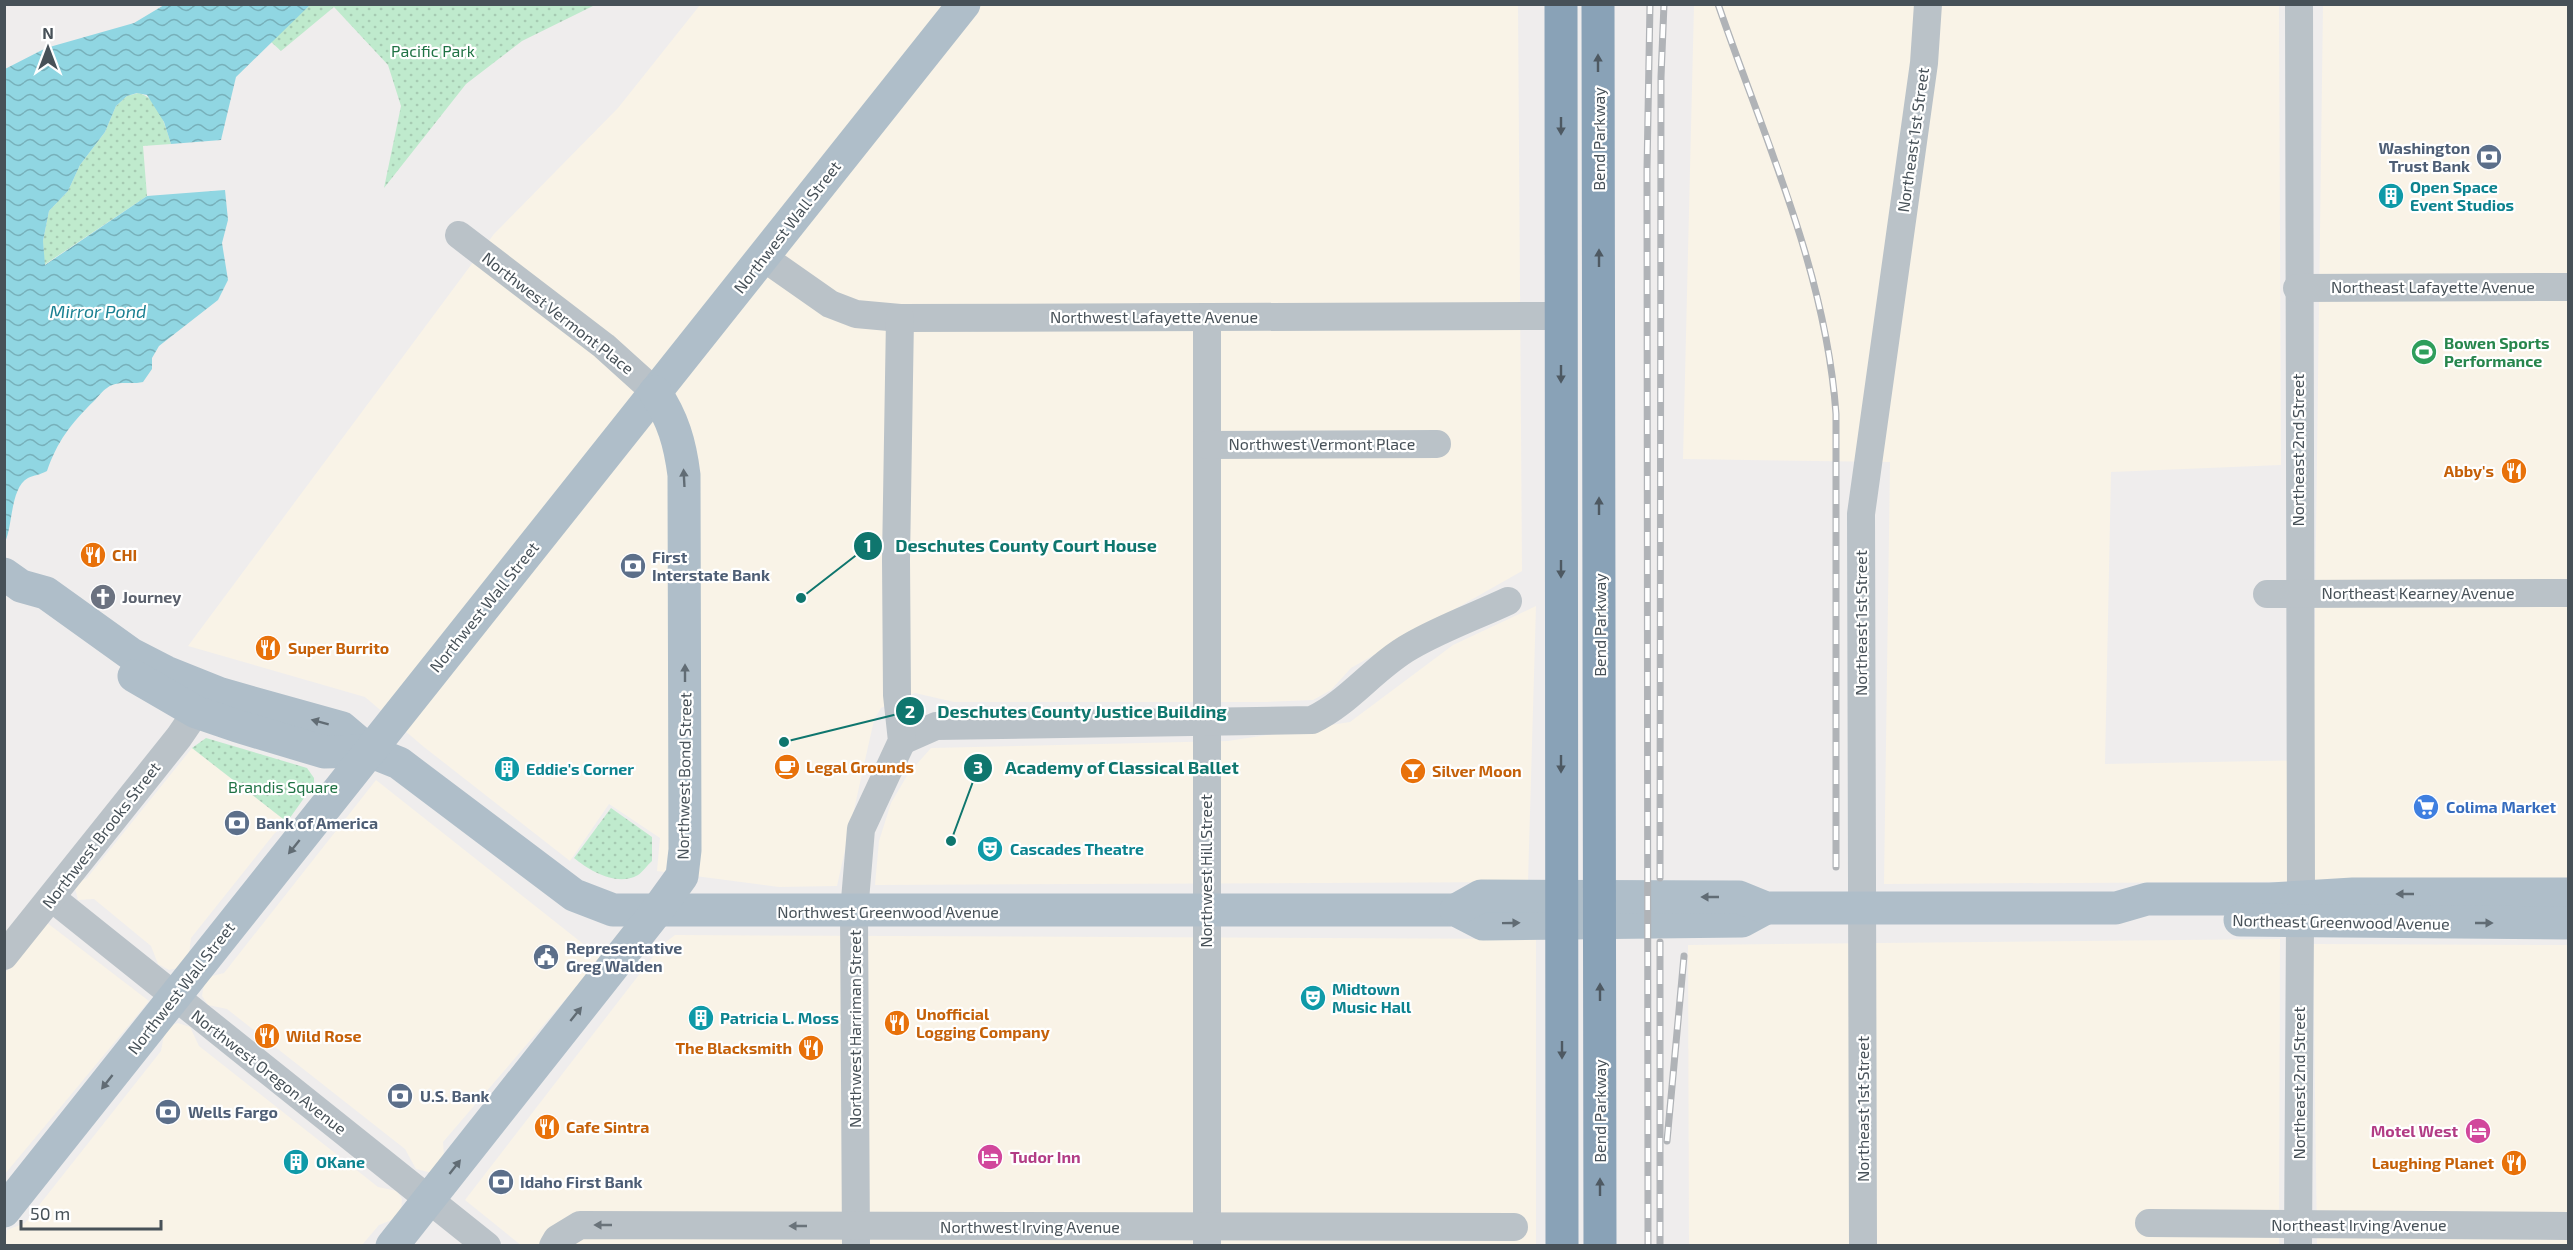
<svg xmlns="http://www.w3.org/2000/svg" width="2573" height="1250" font-family="'Exo 2',sans-serif">
<style>
.commercial{fill:#f9f3e7}
.grass{fill:url(#grass-dots)}
.water{fill:url(#water-waves)}
.lines{fill:none;stroke-linecap:round;stroke-linejoin:round}
.minor{stroke:#bac2c8;stroke-width:28}
.major{stroke:#afbec9;stroke-width:33}
.highway{stroke:#89a2b7;stroke-width:33}
.rail-casing{stroke:#b0b3b7;stroke-width:7}
.rail{stroke:#fff;stroke-width:4.5;stroke-dasharray:14;stroke-linecap:butt}
.oneway{fill:#4e5962}
.oneway2{fill:#616c74}
.oneway3{fill:#6a737a}
.labels{text-anchor:middle;stroke-width:4.5;stroke-linejoin:round;paint-order:stroke}
.park-label{font-size:16px;fill:#1f7244;stroke:#fff}
.street-label{font-size:16px;fill:#475158;stroke:#fff}
.service-label{font-size:16px;font-weight:bold;fill:#4e5e75;stroke:#fff;text-anchor:start}
.culture-label{font-size:16px;font-weight:bold;fill:#0d838f;stroke:#fff;text-anchor:start}
.leisure-label{font-size:16px;font-weight:bold;fill:#27864d;stroke:#fff;text-anchor:start}
.food-label{font-size:16px;font-weight:bold;fill:#c56008;stroke:#fff;text-anchor:start}
.worship-label{font-size:16px;font-weight:bold;fill:#5b616d;stroke:#fff;text-anchor:start}
.shop-label{font-size:16px;font-weight:bold;fill:#366cbe;stroke:#fff;text-anchor:start}
.hotel-label{font-size:16px;font-weight:bold;fill:#b23c85;stroke:#fff;text-anchor:end}
.water-label{font-size:18px;font-style:italic;fill:#1a8092;stroke:#fff}
.leader{fill:none;stroke:#0f766e;stroke-width:2}
.callout-dot{fill:#0f766e;stroke:#fff;stroke-width:2}
.mark-label{font-size:18px;text-anchor:middle;font-weight:bold;fill:#fff}
.callout-label{font-size:18px;text-anchor:middle;font-weight:bold;fill:#0f766e;stroke:#fff;stroke-width:4.5;stroke-linejoin:round;paint-order:stroke}
</style>
<defs>
<pattern id="grass-dots" width="8" height="8" patternUnits="userSpaceOnUse" patternTransform="scale(1.5)"><rect width="8" height="8" fill="#bfeacd"/><path d="M2 2h.1M6 6h.1" fill="none" stroke="#a6cab2" stroke-width="1.8" stroke-linecap="round"/></pattern>
<pattern id="water-waves" width="16" height="10" patternUnits="userSpaceOnUse" patternTransform="scale(1.5)"><rect width="16" height="10" fill="#90d6e2"/><path d="M0 5q4-4 8 0t8 0" fill="none" stroke="#77b0ba"/></pattern>
</defs>
<rect width="100%" height="100%" fill="#efeded"/>
<!-- commercial -->
<g class="commercial">
<path d="M700,5h818l4,566 -171,97 -20,22 -18,10 -46,2h-313l-39,-9 -34,15 -7,12 -37,166 -58,1 -122,-16 3,-33 -51,-34 -39,57 -146,-114 -59,-50 -177,-51 306,-412 124,-126z"/>
<path d="M1694,5h585l2,460 -170,7 -6,292 208,-4 10,-755h245v875l-684,4 6,-422 -207,-3z"/>
<path d="M1536,606l-8,276 -653,3 4,-44 12,-38 17,-29 23,-26 297,-7 122,-19 103,-77z"/>
<path d="M192,748l95,74 -13,12 -83,104 -2,16 -11,14 -9,2 -11,-6 -7,-18 -57,-47 -16,1 -3,-12 1,-4 11,-6z"/>
<path d="M376,780l225,178 -158,184 1,14 -13,16h-3l-12,-3 -11,-20 -178,-140 -19,-4 -6,-9 2,-12 8,-8 12,-3z"/>
<path d="M46,922l103,79 -144,173v-201z"/>
<path d="M675,935l861,4v306l-1014,1 -57,-46 197,-255z"/>
<path d="M2280,939l-1,306h-590l-1,-300z"/>
<path d="M2313,944l255,1v300h-251z"/>
<path d="M178,1023l12,4 9,19 179,141 19,4 5,8 -1,12 -9,9 -13,5 -17,20 -357,1 2,-16 18,-7 136,-172 3,-16 8,-10z"/>
</g>
<!-- grass -->
<g class="grass">
<path d="M310,5h285l-73,36 -56,43 -82,104 17,-82 -13,-41 -54,-58 -53,44 -11,-10z"/>
<path d="M138,93c20,4 27,32 33,51l-28,2 4,50 -103,69 -1,-24 6,-30 19,-20 12,-26 25,-33 11,-26 11,-10z"/>
<path d="M206,738l101,30 7,10v6l-27,38 -95,-74z"/>
<path d="M611,808l41,29v24c-5,4 -9,11 -14,14 -21,12 -48,-4 -64,-17z"/>
</g>
<!-- water -->
<path class="water" d="M164,5h146l-74,72 -15,63 -50,4 -7,-22 -17,-27 -10,-2 -10,3 -11,10 -11,26 -25,33 -12,26 -19,20 -6,30 2,24 102,-69 78,-6 3,30 -6,23 6,37 -10,20 -59,46 -7,12v11l-9,13c-12,3 -25,-2 -36,6 -5,3 -9,9 -13,13 -23,22 -37,41 -47,70 -7,4 -13,4 -19,7 -18,10 -15,48 -23,64v-473l41,-21 88,-25z"/>
<g class="lines">
<!-- minor -->
<g class="minor">
<path d="M2299,4l2,892"/>
<path d="M459,235l145,111 51,46"/>
<path d="M763,257l67,47 26,10 44,4 661,-2"/>
<path d="M2297,288l271,-1"/>
<path d="M1207,317v928"/>
<path d="M1207,445l230,-1"/>
<path d="M2267,594l301,-1"/>
<path d="M902,741l34,-15 376,-6c38,-18 63,-54 99,-74 31,-18 65,-30 97,-45"/>
<path d="M52,898l435,348"/>
<path d="M4,956l175,-219 17,-25"/>
<path d="M2149,1223l419,3"/>
<path d="M856,1245l-2,-333 7,-83 41,-88 -5,-46 -1,-135 4,-242"/>
<path d="M553,1246l4,-7 23,-14 934,2"/>
<path d="M1863,1246l-2,-732 63,-451 4,-59"/>
<path d="M2298,1246l2,-325"/>
</g>
<!-- major -->
<g class="major">
<path d="M4,574l17,12 25,7 85,61 35,18 55,22 121,34 27,23 30,12 175,132 39,15h843l27,14 259,-3 24,-13"/>
<path d="M134,676l62,36 41,14 87,26 45,-1"/>
<path d="M1456,910l25,-14 258,1 27,11h350l31,-9h123l83,-5h215"/>
<path d="M2240,920l328,3"/>
<path d="M4,1211l960,-1207"/>
<path d="M392,1246l264,-334 26,-36 3,-26 -1,-375c-4,-32 -11,-56 -29,-83"/>
</g>
<!-- highway -->
<g class="highway">
<path d="M1561,4l1,1242"/>
<path d="M1598,4l2,1242"/>
</g>
<!-- rail casing -->
<g class="rail-casing">
<g id="rail">
<path d="M1718,4c46,134 108,267 118,410v453"/>
<path d="M1660,878l1,-801 3,-73"/>
<path d="M1660,942v304"/>
<path d="M1667,1141l17,-185"/>
<path d="M1648,1246l-1,-1077 3,-165"/>
</g>
</g>
<!-- rail -->
<use href="#rail" class="rail"/>
</g>
<!-- one-way arrows -->
<defs><path id="oneway-solid" d="M-6-.8H1V-3.2L6.5 0L1 3.2V.8H-6Z" transform="scale(1.5)"/></defs>
<g class="oneway">
<use href="#oneway-solid" transform="translate(1598 63) rotate(-90)"/>
<use href="#oneway-solid" transform="translate(1561 126) rotate(90)"/>
<use href="#oneway-solid" transform="translate(1599 258) rotate(-90)"/>
<use href="#oneway-solid" transform="translate(1561 374) rotate(90)"/>
<use href="#oneway-solid" transform="translate(1599 506) rotate(-90)"/>
<use href="#oneway-solid" transform="translate(1561 569) rotate(90)"/>
<use href="#oneway-solid" transform="translate(1561 764) rotate(90)"/>
<use href="#oneway-solid" transform="translate(1600 992) rotate(-90)"/>
<use href="#oneway-solid" transform="translate(1562 1050) rotate(90)"/>
<use href="#oneway-solid" transform="translate(1600 1187) rotate(-90)"/>
</g>
<g class="oneway2">
<use href="#oneway-solid" transform="translate(684 478) rotate(-93)"/>
<use href="#oneway-solid" transform="translate(685 673) rotate(-90)"/>
<use href="#oneway-solid" transform="translate(320 722) rotate(-165)"/>
<use href="#oneway-solid" transform="translate(294 847) rotate(129)"/>
<use href="#oneway-solid" transform="translate(2405 894) rotate(-180)"/>
<use href="#oneway-solid" transform="translate(1710 897) rotate(-180)"/>
<use href="#oneway-solid" transform="translate(1511 923) rotate(-1)"/>
<use href="#oneway-solid" transform="translate(2484 923)"/>
<use href="#oneway-solid" transform="translate(576 1014) rotate(-51)"/>
<use href="#oneway-solid" transform="translate(107 1082) rotate(128)"/>
<use href="#oneway-solid" transform="translate(455 1167) rotate(-52)"/>
</g>
<g class="oneway3">
<use href="#oneway-solid" transform="translate(603 1225) rotate(-180)"/>
<use href="#oneway-solid" transform="translate(798 1226) rotate(-180)"/>
</g>
<!-- icons -->
<defs>
<g id="bank-disc" transform="scale(1.35)"><circle r="9.5" fill="#5c6f8a" stroke="#fff"/><path d="M-6-4H6V4H-6ZM0-2.3a2.3 2.3 0 1 0 0 4.6a2.3 2.3 0 1 0 0-4.6Z" fill="#fff"/></g>
<g id="building-disc" transform="scale(1.35)"><circle r="9.5" fill="#0f9aa8" stroke="#fff"/><path d="M-4-6H4V6H1V3H-1V6H-4ZM-2.5-4.3h1.7v1.8h-1.7ZM.8-4.3h1.7v1.8H.8ZM-2.5-1h1.7V.8h-1.7ZM.8-1h1.7V.8H.8Z" fill="#fff"/></g>
<g id="stadium-disc" transform="scale(1.35)"><circle r="9.5" fill="#2e9e5b" stroke="#fff"/><path d="M0-5a6.5 5 0 1 0 0 10a6.5 5 0 1 0 0-10ZM-3.5-1.8h7v3.6h-7Z" fill="#fff"/></g>
<g id="restaurant-disc" transform="scale(1.35)"><circle r="9.5" fill="#e8710a" stroke="#fff"/><path d="M-5-6h1v4h1v-4h1v4h1v-4h1v5L-1.5 .5V6h-2V.5L-5-1ZM5-6V6H3V1.5H1.5Q1.5-4 5-6Z" fill="#fff"/></g>
<g id="church-disc" transform="scale(1.35)"><circle r="9.5" fill="#6b7280" stroke="#fff"/><path d="M-1.2-6h2.4v3.5h3.3v2.4h-3.3V6h-2.4V-.1h-3.3v-2.4h3.3Z" fill="#fff"/></g>
<g id="cafe-disc" transform="scale(1.35)"><circle r="9.5" fill="#e8710a" stroke="#fff"/><path d="M-5.5-4.5H6V0H3Q3 3.5 0 3.5H-2.5Q-5.5 3.5-5.5 0ZM3-3.2v2h1.7v-2ZM-6 4.5H4V6H-6Z" fill="#fff"/></g>
<g id="bar-disc" transform="scale(1.35)"><circle r="9.5" fill="#e8710a" stroke="#fff"/><path d="M-6-5H6L.8 .8V4.5H3.5V6h-7V4.5H-.8V.8Z" fill="#fff"/></g>
<g id="supermarket-disc" transform="scale(1.35)"><circle r="9.5" fill="#3f7fe0" stroke="#fff"/><path d="M-6-5.5h2.5l.6 2H6L4.5 2H-2.5L-4.4-4H-6ZM-1.5 3.2a1.3 1.3 0 1 0 .1 0ZM3 3.2a1.3 1.3 0 1 0 .1 0Z" fill="#fff"/></g>
<g id="theatre-disc" transform="scale(1.35)"><circle r="9.5" fill="#0f9aa8" stroke="#fff"/><path d="M-5-5.5Q0-4 5-5.5V0Q5 5 0 6Q-5 5-5 0ZM-3.3-2.5H-1v1.5H-3.3ZM1-2.5H3.3v1.5H1ZM-2.8 1Q0 5.5 2.8 1Z" fill="#fff"/></g>
<g id="civic-disc" transform="scale(1.35)"><circle r="9.5" fill="#5c6f8a" stroke="#fff"/><path d="M-.6-6.5H3V-4.5H.6V-3L4-1V1h2V6H-6V1h2V-1L-.6-3ZM-1.2 2.5V6h2.4V2.5Z" fill="#fff"/></g>
<g id="hotel-disc" transform="scale(1.35)"><circle r="9.5" fill="#d1479c" stroke="#fff"/><path d="M-6-4.5h1.5V1H6V5H4.5V3h-9V5H-6ZM-4 0a1.8 1.8 0 1 1 3.6 0ZM.5 0V-2.5h3Q6-2.5 6 0Z" fill="#fff"/></g>
</defs>
<g fill-rule="evenodd">
<use href="#bank-disc" x="2489" y="157"/>
<use href="#building-disc" x="2391" y="196"/>
<use href="#stadium-disc" x="2424" y="352"/>
<use href="#restaurant-disc" x="2514" y="471"/>
<use href="#restaurant-disc" x="93" y="555"/>
<use href="#bank-disc" x="633" y="566"/>
<use href="#church-disc" x="103" y="597"/>
<use href="#restaurant-disc" x="268" y="648"/>
<use href="#cafe-disc" x="787" y="767"/>
<use href="#building-disc" x="507" y="769"/>
<use href="#bar-disc" x="1413" y="771"/>
<use href="#supermarket-disc" x="2426" y="807"/>
<use href="#bank-disc" x="237" y="823"/>
<use href="#theatre-disc" x="990" y="849"/>
<use href="#civic-disc" x="546" y="957"/>
<use href="#theatre-disc" x="1313" y="998"/>
<use href="#building-disc" x="701" y="1018"/>
<use href="#restaurant-disc" x="897" y="1023"/>
<use href="#restaurant-disc" x="267" y="1036"/>
<use href="#restaurant-disc" x="811" y="1048"/>
<use href="#bank-disc" x="400" y="1096"/>
<use href="#bank-disc" x="168" y="1112"/>
<use href="#restaurant-disc" x="547" y="1127"/>
<use href="#hotel-disc" x="2478" y="1131"/>
<use href="#hotel-disc" x="990" y="1157"/>
<use href="#building-disc" x="296" y="1162"/>
<use href="#restaurant-disc" x="2514" y="1163"/>
<use href="#bank-disc" x="501" y="1182"/>
</g>
<g class="labels">
<!-- park labels -->
<g class="park-label">
<text x="433" y="57">Pacific Park</text>
<text x="283" y="793">Brandis Square</text>
</g>
<!-- street labels -->
<g class="street-label">
<text transform="translate(1599 139) rotate(-90)" y="6">Bend Parkway</text>
<text transform="translate(1913 140) rotate(-82)" y="6">Northeast 1st Street</text>
<text transform="translate(787 227) rotate(-52)" y="6">Northwest Wall Street</text>
<text x="2433" y="293">Northeast Lafayette Avenue</text>
<text transform="translate(558 313) rotate(38)" y="6">Northwest Vermont Place</text>
<text x="1154" y="323">Northwest Lafayette Avenue</text>
<text x="1322" y="450">Northwest Vermont Place</text>
<text transform="translate(2298 450) rotate(-90)" y="6">Northeast 2nd Street</text>
<text x="2418" y="599">Northeast Kearney Avenue</text>
<text transform="translate(484 607) rotate(-51)" y="6">Northwest Wall Street</text>
<text transform="translate(1861 623) rotate(-90)" y="6">Northeast 1st Street</text>
<text transform="translate(1600 625) rotate(-90)" y="6">Bend Parkway</text>
<text transform="translate(684 776) rotate(-89)" y="6">Northwest Bond Street</text>
<text transform="translate(101 835) rotate(-52)" y="6">Northwest Brooks Street</text>
<text transform="translate(1206 871) rotate(-90)" y="6">Northwest Hill Street</text>
<text x="888" y="918">Northwest Greenwood Avenue</text>
<text transform="translate(2341 922) rotate(1)" y="6">Northeast Greenwood Avenue</text>
<text transform="translate(181 988) rotate(-52)" y="6">Northwest Wall Street</text>
<text transform="translate(855 1029) rotate(-90)" y="6">Northwest Harriman Street</text>
<text transform="translate(269 1072) rotate(38)" y="6">Northwest Oregon Avenue</text>
<text transform="translate(2299 1083) rotate(-90)" y="6">Northeast 2nd Street</text>
<text transform="translate(1863 1109) rotate(-90)" y="6">Northeast 1st Street</text>
<text transform="translate(1600 1111) rotate(-90)" y="6">Bend Parkway</text>
<text x="2359" y="1231">Northeast Irving Avenue</text>
<text x="1030" y="1233">Northwest Irving Avenue</text>
</g>
<!-- service labels -->
<g class="service-label">
<text x="2470" y="154" text-anchor="end">Washington<tspan x="2470" dy="18">Trust Bank</tspan></text>
<text x="652" y="563">First<tspan x="652" dy="18">Interstate Bank</tspan></text>
<text x="256" y="829">Bank of America</text>
<text x="566" y="954">Representative<tspan x="566" dy="18">Greg Walden</tspan></text>
<text x="420" y="1102">U.S. Bank</text>
<text x="188" y="1118">Wells Fargo</text>
<text x="520" y="1188">Idaho First Bank</text>
</g>
<!-- culture labels -->
<g class="culture-label">
<text x="2410" y="193">Open Space<tspan x="2410" dy="18">Event Studios</tspan></text>
<text x="526" y="775">Eddie's Corner</text>
<text x="1010" y="855">Cascades Theatre</text>
<text x="1332" y="995">Midtown<tspan x="1332" dy="18">Music Hall</tspan></text>
<text x="720" y="1024">Patricia L. Moss</text>
<text x="316" y="1168">OKane</text>
</g>
<!-- leisure labels -->
<g class="leisure-label">
<text x="2444" y="349">Bowen Sports<tspan x="2444" dy="18">Performance</tspan></text>
</g>
<!-- food labels -->
<g class="food-label">
<text x="2494" y="477" text-anchor="end">Abby's</text>
<text x="112" y="561">CHI</text>
<text x="288" y="654">Super Burrito</text>
<text x="806" y="773">Legal Grounds</text>
<text x="1432" y="777">Silver Moon</text>
<text x="916" y="1020">Unofficial<tspan x="916" dy="18">Logging Company</tspan></text>
<text x="286" y="1042">Wild Rose</text>
<text x="792" y="1054" text-anchor="end">The Blacksmith</text>
<text x="566" y="1133">Cafe Sintra</text>
<text x="2494" y="1169" text-anchor="end">Laughing Planet</text>
</g>
<!-- worship labels -->
<g class="worship-label">
<text x="122" y="603">Journey</text>
</g>
<!-- shop labels -->
<g class="shop-label">
<text x="2446" y="813">Colima Market</text>
</g>
<!-- hotel labels -->
<g class="hotel-label">
<text x="2458" y="1137">Motel West</text>
<text x="1010" y="1163" text-anchor="start">Tudor Inn</text>
</g>
<!-- water labels -->
<g class="water-label">
<text x="98" y="318">Mirror Pond</text>
</g>
</g>
<!-- callouts -->
<path class="leader" d="M801 598L868 546M784 742L910 711M951 841L978 768"/>
<g class="callout-dot">
<circle cx="801" cy="598" r="6"/>
<circle cx="784" cy="742" r="6"/>
<circle cx="951" cy="841" r="6"/>
<circle cx="868" cy="546" r="15"/>
<circle cx="910" cy="711" r="15"/>
<circle cx="978" cy="768" r="15"/>
</g>
<g class="mark-label">
<text x="868" y="552">1</text>
<text x="910" y="718">2</text>
<text x="978" y="774">3</text>
</g>
<g class="callout-label">
<text x="1026" y="552">Deschutes County Court House</text>
<text x="1082" y="718">Deschutes County Justice Building</text>
<text x="1122" y="774">Academy of Classical Ballet</text>
</g>
<!-- border -->
<rect width="2573" height="1250" fill="none" stroke="#475158" stroke-width="12"/>
<!-- north arrow -->
<g transform="translate(48 48)" stroke="#ffffff" stroke-width="4.5" paint-order="stroke">
<path d="M0-4.5L10 22L0 15L-10 22Z" fill="#475158"/>
<text y="-9" font-size="16" font-weight="bold" text-anchor="middle" fill="#475158">N</text>
</g>
<!-- scale -->
<path d="M21 1220v9h140v-9" fill="none" stroke="#475158" stroke-width="3"/>
<text x="30" y="1220" font-size="18" fill="#475158" stroke="#ffffff" stroke-width="4.5" paint-order="stroke">50 m</text>
</svg>
